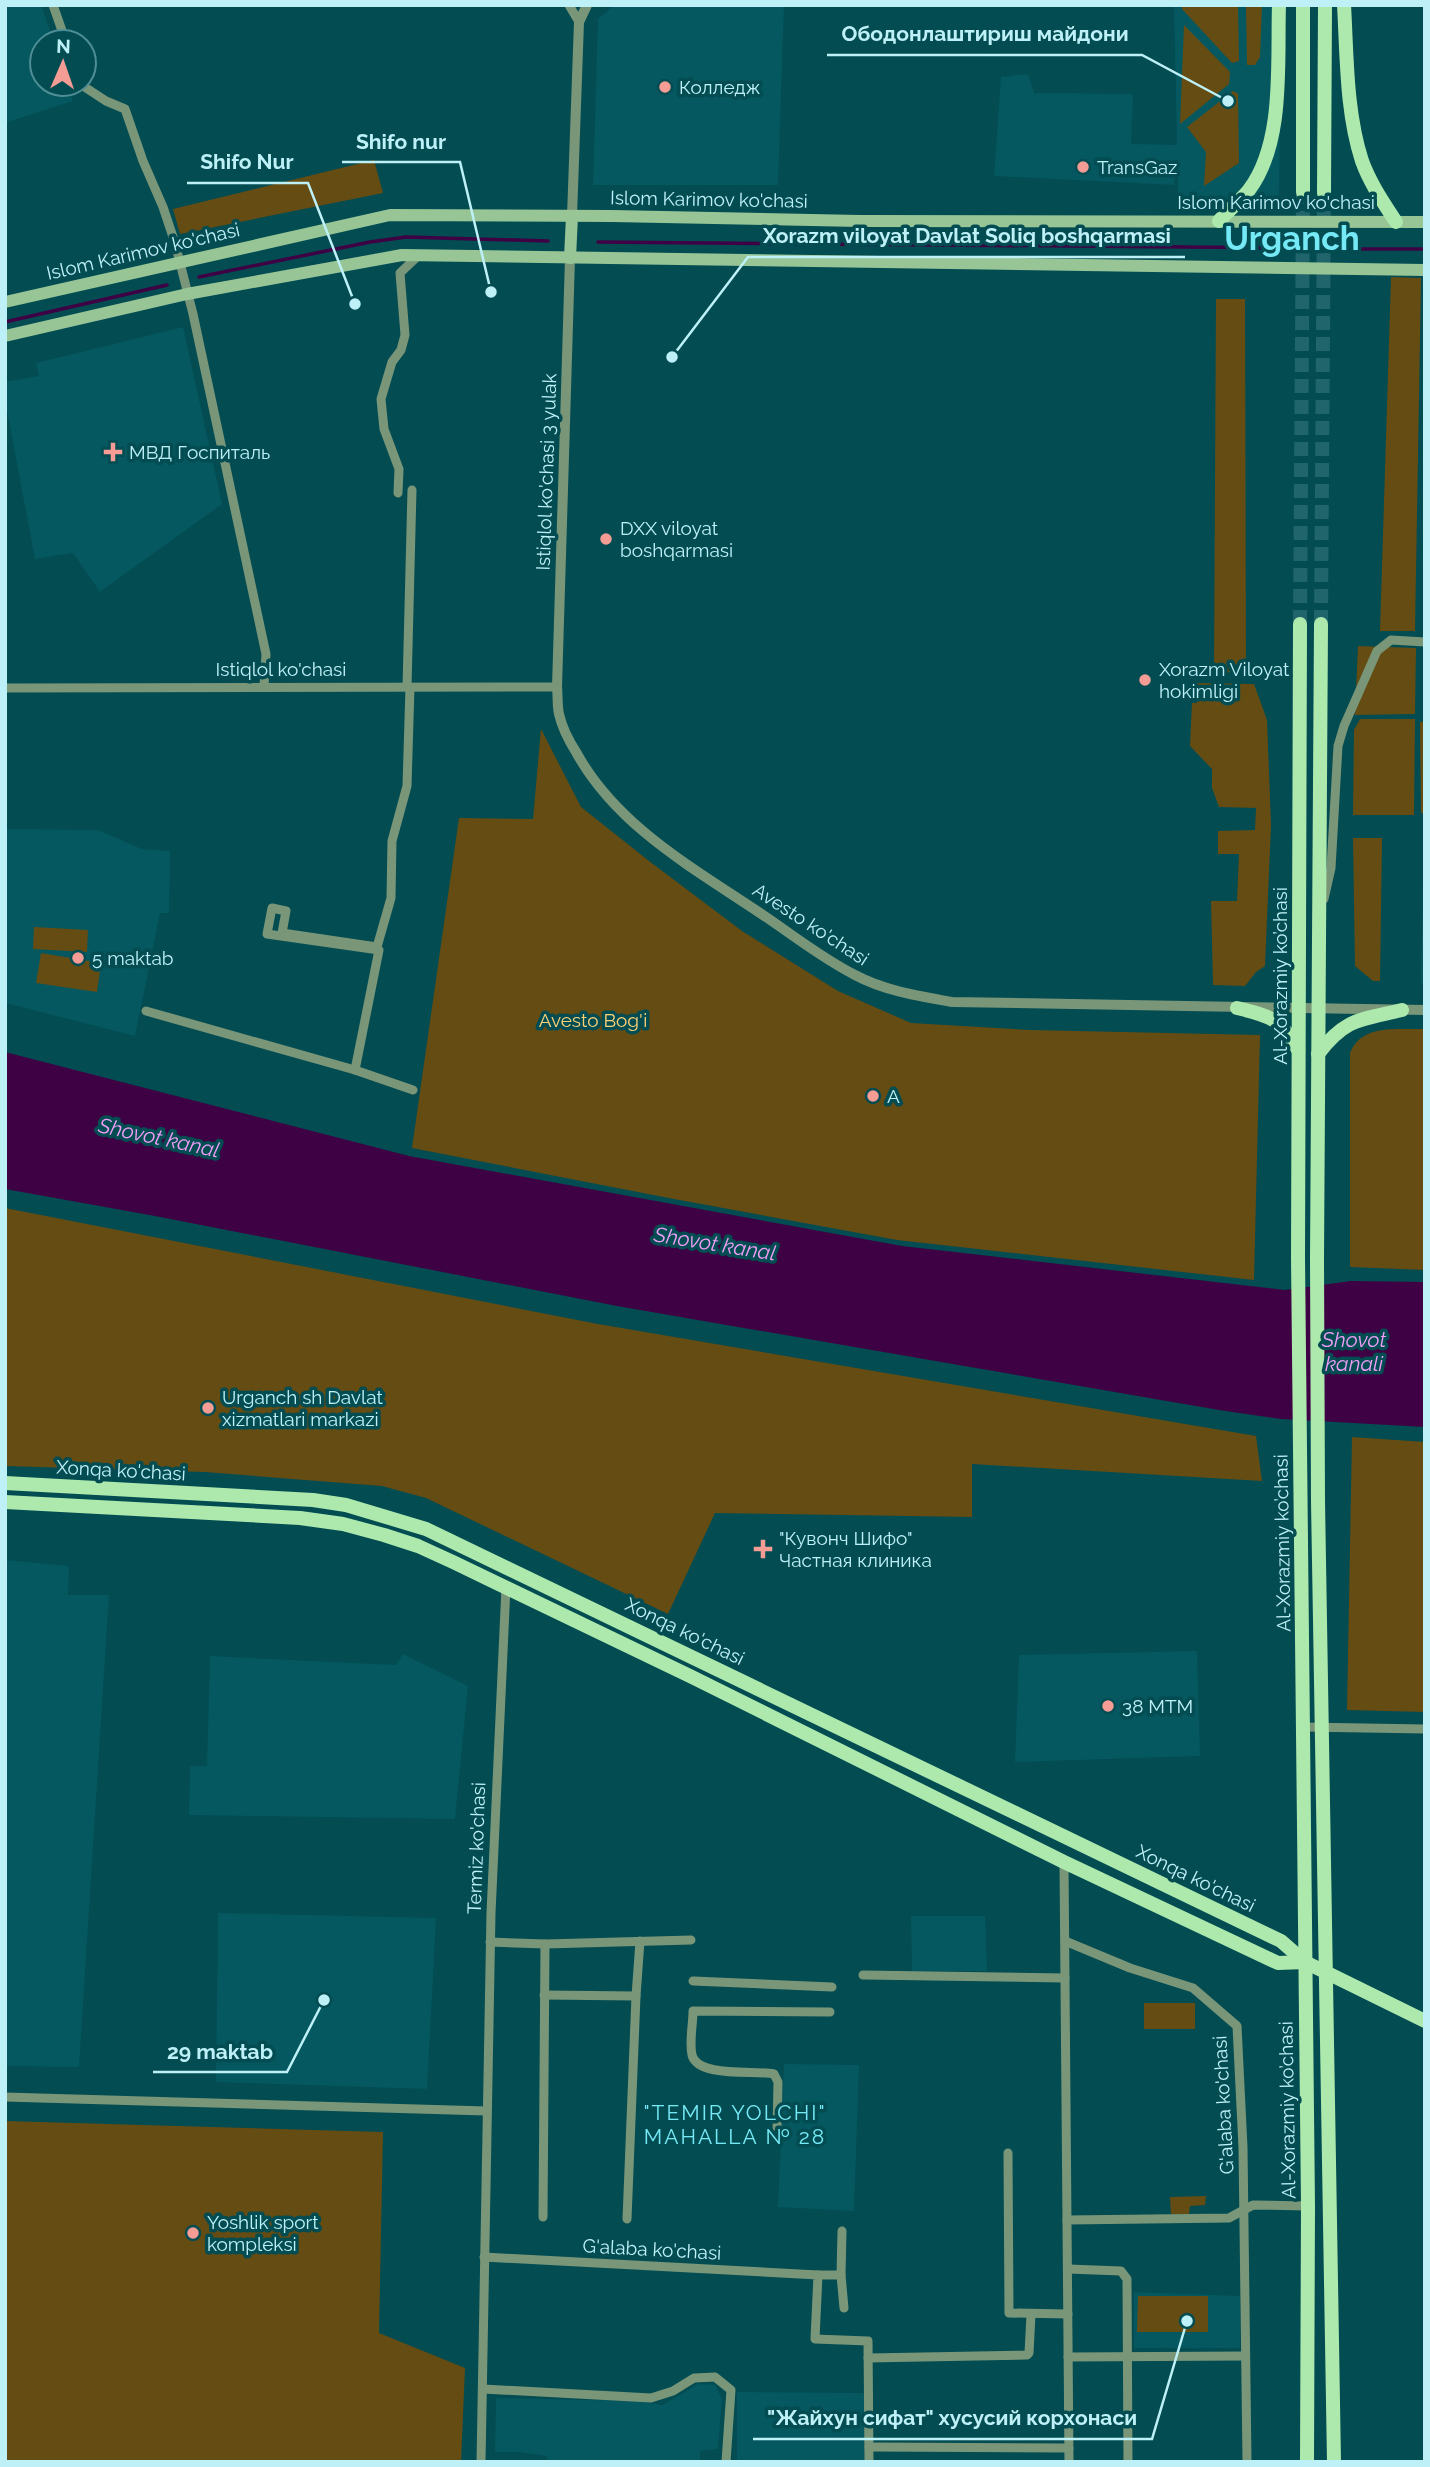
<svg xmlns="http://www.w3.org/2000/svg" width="1430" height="2467" font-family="Raleway,sans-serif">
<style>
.built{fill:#05585f}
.green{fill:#654c13}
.water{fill:#3e0244}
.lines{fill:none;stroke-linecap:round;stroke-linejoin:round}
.stream{stroke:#3e0244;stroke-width:3.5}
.primary-tunnel{stroke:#1f656b;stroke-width:14;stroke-dasharray:14 7;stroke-linecap:butt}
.minor{stroke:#7a9679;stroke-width:9}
.tertiary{stroke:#7a9679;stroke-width:10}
.secondary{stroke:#97c596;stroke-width:12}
.primary{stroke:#ade9ad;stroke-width:14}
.poi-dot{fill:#f59c95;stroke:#034c52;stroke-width:2.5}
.labels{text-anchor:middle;stroke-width:7;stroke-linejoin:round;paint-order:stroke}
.poi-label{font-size:19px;fill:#bef1f7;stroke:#034c52;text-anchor:start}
.street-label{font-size:19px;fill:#bef1f7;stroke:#034c52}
.park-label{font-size:19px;fill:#fcd176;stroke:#034c52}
.water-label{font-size:21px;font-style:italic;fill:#f09df6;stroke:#034c52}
.neighbourhood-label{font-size:21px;letter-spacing:2px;fill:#75e9f5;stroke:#034c52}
.town-label{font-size:33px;font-weight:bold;fill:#75e9f5;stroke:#034c52}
.leader{fill:none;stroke:#bef1f7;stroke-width:2.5}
.callout-dot{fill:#bef1f7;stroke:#034c52;stroke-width:2.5}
.callout-label{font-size:21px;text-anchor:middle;font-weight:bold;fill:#bef1f7;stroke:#034c52;stroke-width:7;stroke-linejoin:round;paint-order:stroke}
</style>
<rect width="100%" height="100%" fill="#034c52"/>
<!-- built -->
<g class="built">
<path d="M5,5h36l13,37h-12v42h25l6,17 -68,22z"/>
<path d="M614,5h170l-6,180h-185l5,-166z"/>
<path d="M1174,5h107l-2,194 -101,-1 -1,-41 -3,28 -180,-9 7,-99 27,-3 6,19 99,1 -2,50 46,1z"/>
<path d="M183,327l39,177 -122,88 -27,-39 -38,6 -30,-159v-18l34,-6 -3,-13z"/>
<path d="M1424,827h1v157l-4,-1z"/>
<path d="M5,829l93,1 44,19 28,2 -1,62h-9l-25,123 -130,-33z"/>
<path d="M5,1560l64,6 -1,29h41l-30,472 -74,-1z"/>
<path d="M1197,1651l3,105 -185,6 4,-107z"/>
<path d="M403,1654l65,32 -13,133 -266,-4 1,-49h17l3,-110 186,9z"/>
<path d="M218,1913l218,5 -9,171 -211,-7z"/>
<path d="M911,1916h74l2,55h-75z"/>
<path d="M784,2064l75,1 -5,146 -76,-4z"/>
<path d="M1134,2292l106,4v52h-106z"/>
<path d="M698,2384l17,1 7,14 -4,50 -18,2v11h-153v-6l-28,-4h-24l1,-54 138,3 29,4z"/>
<path d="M737,2392l127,1v69h-127z"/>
</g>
<!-- green -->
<g class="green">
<path d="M1182,5h56l1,56 -7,2 -50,-54z"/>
<path d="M1246,5h16l-2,52 -5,8h-8z"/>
<path d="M1184,25l46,47 -1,12 -49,40z"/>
<path d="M1233,91l5,3 1,69 -35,23 2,-34 -19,-25z"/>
<path d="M374,160l9,33 -203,41 -7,-25z"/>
<path d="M1391,277l30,1 -6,353h-35z"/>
<path d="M1216,299h29l1,374 -32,-1z"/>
<path d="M1358,646l58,2 -1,66 -60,1z"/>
<path d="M1197,683l57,1 13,36 4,105 -6,141 -9,6 -11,14 -32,-1 -2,-84h26l2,-47h-21v-23l37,-1 1,-22 -37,-1 -7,-19v-19l-22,-23 2,-43h5z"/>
<path d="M1360,719h55l-1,96h-61l1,-85z"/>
<path d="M1425,722v91h-4l-1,-91z"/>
<path d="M541,729l40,78 68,54 93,70 96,60 73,32 119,7 230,5 -6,245 -357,-40 -223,-41 -262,-51 47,-330 74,1z"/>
<path d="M1353,838h29l-2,143h-7l-18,-15z"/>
<path d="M34,927l54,3 -1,22 -54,-3z"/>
<path d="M41,953l60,10 -4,29 -61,-9z"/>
<path d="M1425,1029v241l-75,-3v-214c12,-30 48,-23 75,-24z"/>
<path d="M5,1208l593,116 658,112 6,45 -290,-17v53l-257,-4 -47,101 -242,-116 -44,-12 -177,-14 -200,-6z"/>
<path d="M1352,1437l73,5v270l-78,-2z"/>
<rect x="1144" y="2003" width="51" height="26"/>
<path d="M5,2121l378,11 -4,201 86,35 -4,94h-456z"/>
<path d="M1206,2196l-1,9 -15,1 -1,8h-18l-1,-17z"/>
<path d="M1138,2296h70v36h-71z"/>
</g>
<!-- water -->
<path class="water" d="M5,1052l404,104 493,90 383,44 66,-9 74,1v145l-144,-8 -62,-9 -602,-104 -462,-90 -150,-27z"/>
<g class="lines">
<!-- stream -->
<g class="stream">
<path d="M598,242l695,6"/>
<path d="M1330,249h95"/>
<path d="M199,277l171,-35 36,-5 142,4"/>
<path d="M5,322l162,-37"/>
</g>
<!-- primary-tunnel -->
<g class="primary-tunnel">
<path d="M1300,624l3,-432"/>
<path d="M1321,624l3,-431"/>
</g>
<!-- minor -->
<g class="minor">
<path d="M53,5l13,37"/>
<path d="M569,5l10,17"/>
<path d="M80,84l26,17 19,8 18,52 20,46 12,36 18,71 73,340 -2,32"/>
<path d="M398,493l1,-24 -15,-40 -3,-30 11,-37 9,-12 4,-15 -5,-62 19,-18"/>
<path d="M407,687l5,-197"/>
<path d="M5,688l552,-1"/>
<path d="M1324,899l7,-31 7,-122 6,-20 33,-75 14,-11 34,2"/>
<path d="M146,1011l209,59 58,20"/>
<path d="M355,1070l24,-120 -112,-16 5,-26 14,3 -4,22 95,14 14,-49 1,-57 15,-55 3,-99"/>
<path d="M1304,1727l121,2"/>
<path d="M1064,1862l5,600"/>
<path d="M1065,1941l65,27 63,20 44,38 6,121 4,315"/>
<path d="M490,1942l55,2 146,-4"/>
<path d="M863,1975l202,3"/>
<path d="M693,1981l139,6"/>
<path d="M544,1995l92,1 -9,223"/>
<path d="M636,1996l4,-55"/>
<path d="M5,2097l481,14"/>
<path d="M777,2132l1,-50 -4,-8c-19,-4 -76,4 -82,-19 -3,-13 1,-30 1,-44l137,1"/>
<path d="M1008,2153l1,160 59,1"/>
<path d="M543,2217l2,-273"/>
<path d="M1067,2220l162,-2 24,-13 55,1"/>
<path d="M484,2257l334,18 -3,64 53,2 1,121"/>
<path d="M1068,2269l53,2 6,8 1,183"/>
<path d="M818,2275h23l1,-44"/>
<path d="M841,2275l3,33"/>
<path d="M1068,2357l177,-1"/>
<path d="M868,2358l159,-3 2,-2 2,-38"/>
<path d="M483,2389l168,9 22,-7 21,-13 21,-1 16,13 -5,72"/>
<path d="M869,2447l200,1"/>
<path d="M481,2462l10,-549 15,-326"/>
</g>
<!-- tertiary -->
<g class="tertiary">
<path d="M572,216l7,-194 8,-17"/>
<path d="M570,258l-13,429c1,9 0,18 2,27 3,13 10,27 17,38 40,73 114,114 181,159 32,21 64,47 98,64 30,16 64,21 97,27l473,8"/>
</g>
<!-- secondary -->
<g class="secondary">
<path d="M570,258l2,-42"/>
<path d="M5,302l385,-87 222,1 248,5 565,1"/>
<path d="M5,336l182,-42 215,-39 1023,15"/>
</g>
<!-- primary -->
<g class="primary">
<path d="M1344,5c3,51 2,107 18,156 8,22 21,41 34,61"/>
<path d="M1303,192v-187"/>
<path d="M1324,193l1,-188"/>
<path d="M1219,221c9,-10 21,-20 30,-31 36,-48 28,-128 30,-185"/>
<path d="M1300,624l-2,634 10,948 -1,256"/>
<path d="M1321,624l-4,635 1,242 16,961"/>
<path d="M1237,1008c34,8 44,11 61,42"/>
<path d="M1318,1054c27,-36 42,-34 84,-44"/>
<path d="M5,1483l308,17 33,5 80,24 855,412 24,21 120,59"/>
<path d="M5,1502l295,16 43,6 41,11 34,11 35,16 239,115 372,185 214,101 27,-1"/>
</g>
</g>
<!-- markers -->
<g class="poi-dot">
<circle cx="665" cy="87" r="7"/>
<circle cx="1083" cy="167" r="7"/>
<path d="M109.5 441.5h7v7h7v7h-7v7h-7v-7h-7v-7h7z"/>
<circle cx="606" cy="539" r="7"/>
<circle cx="1145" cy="680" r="7"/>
<circle cx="78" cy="958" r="7"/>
<circle cx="873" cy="1096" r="7"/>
<circle cx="208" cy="1408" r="7"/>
<path d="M759.5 1538.5h7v7h7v7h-7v7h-7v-7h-7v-7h7z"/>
<circle cx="1108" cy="1706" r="7"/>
<circle cx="193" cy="2233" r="7"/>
</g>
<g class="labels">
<!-- poi labels -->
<g class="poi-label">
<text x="679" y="94">Колледж</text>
<text x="1097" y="174">TransGaz</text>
<text x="129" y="459">МВД Госпиталь</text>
<text x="620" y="535">DXX viloyat<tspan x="620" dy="22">boshqarmasi</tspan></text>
<text x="1159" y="676">Xorazm Viloyat<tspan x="1159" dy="22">hokimligi</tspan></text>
<text x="92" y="965">5 maktab</text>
<text x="887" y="1103">A</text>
<text x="222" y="1404">Urganch sh Davlat<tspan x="222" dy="22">xizmatlari markazi</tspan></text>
<text x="779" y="1545">"Кувонч Шифо"<tspan x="779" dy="22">Частная клиника</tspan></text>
<text x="1122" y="1713">38 MTM</text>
<text x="207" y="2229">Yoshlik sport<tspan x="207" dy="22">kompleksi</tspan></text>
</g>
<!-- street labels -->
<g class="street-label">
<text transform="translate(709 199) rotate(1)" y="7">Islom Karimov ko'chasi</text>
<text x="1276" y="209">Islom Karimov ko'chasi</text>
<text transform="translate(143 251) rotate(-13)" y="7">Islom Karimov ko'chasi</text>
<text transform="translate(546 472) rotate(-88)" y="7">Istiqlol ko'chasi 3 yulak</text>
<text x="281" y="676">Istiqlol ko'chasi</text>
<text transform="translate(811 924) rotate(33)" y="7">Avesto ko'chasi</text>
<text transform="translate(1280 976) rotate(-90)" y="7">Al-Xorazmiy ko’chasi</text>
<text transform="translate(121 1470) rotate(3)" y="7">Xonqa ko'chasi</text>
<text transform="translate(1282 1543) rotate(-91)" y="7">Al-Xorazmiy ko’chasi</text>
<text transform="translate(685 1631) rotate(26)" y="7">Xonqa ko'chasi</text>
<text transform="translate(476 1848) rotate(-88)" y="7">Termiz ko'chasi</text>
<text transform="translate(1196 1878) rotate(26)" y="7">Xonqa ko'chasi</text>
<text transform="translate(1223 2105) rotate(-93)" y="7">G'alaba ko'chasi</text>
<text transform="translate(1287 2110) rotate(-91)" y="7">Al-Xorazmiy ko’chasi</text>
<text transform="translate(652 2249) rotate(3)" y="7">G'alaba ko'chasi</text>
</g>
<!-- park labels -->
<g class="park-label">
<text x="593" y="1027">Avesto Bog'i</text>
</g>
<!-- water labels -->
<g class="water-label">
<text transform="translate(159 1138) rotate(12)" y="7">Shovot kanal</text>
<text transform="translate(715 1244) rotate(9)" y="7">Shovot kanal</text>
<text x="1354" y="1347">Shovot<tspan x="1354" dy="24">kanali</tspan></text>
</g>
<!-- neighbourhood labels -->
<g class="neighbourhood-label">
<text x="735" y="2120">"TEMIR YOLCHI"<tspan x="735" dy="24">MAHALLA № 28</tspan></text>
</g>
<!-- town labels -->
<g class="town-label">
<text x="1292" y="250">Urganch</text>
</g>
</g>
<!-- callouts -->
<path class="leader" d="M1228 101L1142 55H827M491 292L460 162H342M355 304L308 183H187M672 357L748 257H1185M324 2000L287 2072H153M1187 2321L1152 2439H753"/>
<g class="callout-dot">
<circle cx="1228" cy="101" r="7"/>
<circle cx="491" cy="292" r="7"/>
<circle cx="355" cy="304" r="7"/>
<circle cx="672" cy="357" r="7"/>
<circle cx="324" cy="2000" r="7"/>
<circle cx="1187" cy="2321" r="7"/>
</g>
<g class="callout-label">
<text x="985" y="41">Ободонлаштириш майдони</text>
<text x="401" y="149">Shifo nur</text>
<text x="247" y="169">Shifo Nur</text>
<text x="967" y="243">Xorazm viloyat Davlat Soliq boshqarmasi</text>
<text x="220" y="2059">29 maktab</text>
<text x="952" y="2425">"Жайхун сифат" хусусий корхонаси</text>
</g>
<!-- border -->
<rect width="1430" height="2467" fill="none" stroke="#bef1f7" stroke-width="14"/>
<!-- north arrow -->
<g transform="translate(63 63) rotate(2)"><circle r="33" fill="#034c52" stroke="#4e8e94" stroke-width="2"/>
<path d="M0-5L12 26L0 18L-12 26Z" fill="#f59c95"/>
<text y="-10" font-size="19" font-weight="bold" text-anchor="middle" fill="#bef1f7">N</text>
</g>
</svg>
